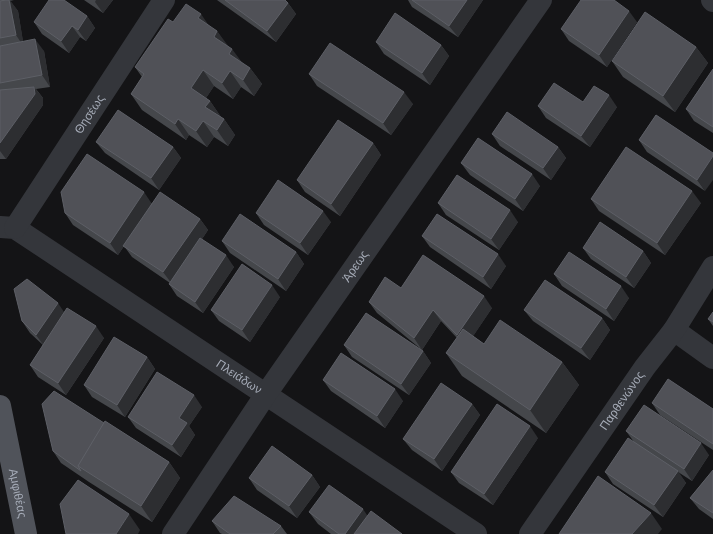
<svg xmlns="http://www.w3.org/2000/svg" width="713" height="534" font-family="'DM Sans',sans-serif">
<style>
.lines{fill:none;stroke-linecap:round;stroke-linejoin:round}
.minor{stroke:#34363b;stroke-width:22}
.major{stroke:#50535a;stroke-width:22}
.wall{fill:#45474b}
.shaded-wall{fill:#2d2e31}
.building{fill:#505157;stroke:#5d5f66}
.labels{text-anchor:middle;stroke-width:3;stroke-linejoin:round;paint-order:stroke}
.street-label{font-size:12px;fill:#a5abb7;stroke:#0f0f11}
</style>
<rect width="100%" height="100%" fill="#141416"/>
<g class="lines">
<!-- minor -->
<g class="minor">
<path d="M712,0l1,1"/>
<path id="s1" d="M0,227l15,1 461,306"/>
<path id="s2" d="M15,228l149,-228"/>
<path d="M674,330l39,28"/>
<path id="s3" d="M173,534l93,-140 275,-394"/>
<path id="s4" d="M530,534l115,-167 29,-37 39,-63"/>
</g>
<!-- major -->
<path class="major" id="s5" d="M0,406l26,128"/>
</g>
<!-- wall -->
<g class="wall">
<path d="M0,0h14l-4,1 8,10 5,31 21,9 6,36 -14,2 7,9v7l-37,54h-6z"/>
<path d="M84,0h29l-10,13z"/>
<path d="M217,0h68l3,3 8,11 -20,28z"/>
<path d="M408,0h75l-25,37 -46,-30z"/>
<path d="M87,16l8,12 -9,13 -6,-4 -11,16 -27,-19 -8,-12z"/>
<path d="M173,22l36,4 8,5 10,15 15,17 8,5 12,16 -8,12 -13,-9 -8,12 -19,-13 -8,12 4,3 11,16 3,2 11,16 -7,11 -14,-9 -7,10 -18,-12 -3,5 -44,-30 -11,-16 11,-17 -7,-10z"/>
<path d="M637,22l-30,45 -38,-26 -8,-12z"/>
<path d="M376,42l65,3 8,11 -19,29 -46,-31z"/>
<path d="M696,47l12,16 -33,49 -52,-35 -11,-16z"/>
<path d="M713,69v64l-19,-12 -8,-12z"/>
<path d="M309,74l104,30 -22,31 -74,-49z"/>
<path d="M583,102l34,5 -27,40 -44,-29 -8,-12z"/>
<path d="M656,115l49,76 -58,-39 -8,-12z"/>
<path d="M492,134l66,13 8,11 -15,22 -51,-34z"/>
<path d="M96,142l77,5 8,11 -22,32 -54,-37z"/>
<path d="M373,143l8,12 -41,61 -35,-24 -8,-12z"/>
<path d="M461,163l79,23 -17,25 -53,-36z"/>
<path d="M591,199l110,4 -36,52 -66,-44z"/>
<path d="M152,203l48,16 8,11 -6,9 32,28 -31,46 -26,-17 -8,-12 1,-1 -38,-26 -8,-11 -6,9 -45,-30 -8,-12z"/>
<path d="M438,203l80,19 -19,28 -53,-35z"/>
<path d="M256,213l75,9 -23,33 -44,-30z"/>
<path d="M422,236l84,30 -15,23 -61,-42z"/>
<path d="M222,241l74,11 8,12 -18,27 -56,-38z"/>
<path d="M583,248l60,3 8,12 -17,25 -43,-29z"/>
<path d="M554,274l75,24 -15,23 -52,-35z"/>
<path d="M401,288l91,20 -19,28 11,8 78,18 17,23 -33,48 -84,-57 -16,-23 11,-15 -16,-17 -19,29 -45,-37 -8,-11z"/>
<path d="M280,297l-30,45 -31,-21 -8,-11z"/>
<path d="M524,310l78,8 8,12 -20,30 -57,-39z"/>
<path d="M64,312l40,26 -38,57 -28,-18 -8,-12 13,-20 -13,-12 -8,-12z"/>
<path d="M713,312v14l-5,-7z"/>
<path d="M344,345l79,6 8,12 -22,32 -57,-38z"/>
<path d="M147,357l8,12 -30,48 -33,-20 -8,-12z"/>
<path d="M323,380l80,21 -18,27 -54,-37z"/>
<path d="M652,403l61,6v41l-53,-35z"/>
<path d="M472,404l8,11 -38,56 -30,-21 -9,-11z"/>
<path d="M202,407l-13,19 6,9 -14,22 -45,-29 -8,-11z"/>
<path d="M104,423l65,39 11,16 -28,44 -63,-40 -28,-19 -8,-12z"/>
<path d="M626,431l83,24 -17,26 -14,-9 8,11 -23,34 -50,-33 -8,-12 29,-30z"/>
<path d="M538,438l-45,67 -34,-22 -8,-11z"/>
<path d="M713,470v49l-14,-10 -9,-11z"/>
<path d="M312,475l8,12 -23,31 -40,-28 -8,-12z"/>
<path d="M309,512l59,4 34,18h-71l-13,-10z"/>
<path d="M212,521l69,5 6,8h-65l-2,-1z"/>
</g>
<!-- shaded-wall -->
<g class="shaded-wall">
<path d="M10,0l8,11 6,36 -8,-12z"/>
<path d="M96,0h17l-10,13 -8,-11z"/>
<path d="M467,0h16l-25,37 -9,-11z"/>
<path d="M288,3l8,11 -20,28 -9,-11z"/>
<path d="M629,11l8,11 -30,45 -8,-12z"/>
<path d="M201,14l11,16 -14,-12z"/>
<path d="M87,16l8,12 -9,13 -8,-11z"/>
<path d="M72,26l8,11 -11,16 -8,-12z"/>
<path d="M217,31l12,16 -15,-10z"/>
<path d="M35,39l9,12 6,36 -8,-12z"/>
<path d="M441,45l8,11 -19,29 -8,-12z"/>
<path d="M696,47l12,16 -33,49 -12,-16z"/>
<path d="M232,49l12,16 -15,-11z"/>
<path d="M250,68l12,16 -8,12 -11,-16z"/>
<path d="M203,70l11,16 -12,18 -11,-16z"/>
<path d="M230,71l11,16 -8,12 -11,-16z"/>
<path d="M34,87l9,11v7l-37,54 -6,-8v-8z"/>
<path d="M404,92l9,12 -22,31 -8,-12z"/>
<path d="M609,95l8,12 -27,40 -9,-11z"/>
<path d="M210,101l11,16 -16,-10z"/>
<path d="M178,119l11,16 -3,5 -11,-16z"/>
<path d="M224,119l11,16 -7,11 -11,-16z"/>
<path d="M203,121l11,16 -7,10 -11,-16z"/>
<path d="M373,143l8,12 -41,61 -9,-12z"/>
<path d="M173,147l8,11 -22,32 -8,-12z"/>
<path d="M558,147l8,11 -15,22 -8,-12z"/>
<path d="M713,156v24l-8,11 -8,-11z"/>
<path d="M532,174l8,12 -17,25 -8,-12z"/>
<path d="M692,191l9,12 -36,52 -8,-12z"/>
<path d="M144,192l8,12 -34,51 -8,-12z"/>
<path d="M510,210l8,12 -19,28 -8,-11z"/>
<path d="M323,211l8,11 -23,33 -8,-12z"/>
<path d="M200,219l8,11 -36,54 -9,-12z"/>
<path d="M643,251l8,12 -17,25 -8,-11z"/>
<path d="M296,252l8,12 -18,27 -8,-12z"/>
<path d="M498,254l8,12 -15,23 -8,-12z"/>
<path d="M226,255l8,12 -31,46 -8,-11z"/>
<path d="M272,285l8,12 -30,45 -8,-12z"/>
<path d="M621,286l8,12 -15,23 -8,-12z"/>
<path d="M484,296l8,12 -26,39 -9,-12z"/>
<path d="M58,303l8,12 -22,31 -8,-11z"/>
<path d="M433,310l8,11 -19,29 -8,-12z"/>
<path d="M602,318l8,12 -20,30 -9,-12z"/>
<path d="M96,326l8,12 -38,57 -8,-12z"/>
<path d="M423,351l8,12 -22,32 -8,-11z"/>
<path d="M147,357l8,12 -30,48 -8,-12z"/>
<path d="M562,362l17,23 -33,48 -16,-23z"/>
<path d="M395,389l8,12 -18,27 -8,-12z"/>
<path d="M194,395l8,12 -13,19 6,9 -14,22 -9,-12 7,-27z"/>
<path d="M472,404l8,11 -38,56 -8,-12z"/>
<path d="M530,426l8,12 -45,67 -9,-11z"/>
<path d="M701,443l8,12 -17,26 -8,-12z"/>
<path d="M169,462l11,16 -28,44 -11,-16z"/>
<path d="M678,471l8,12 -23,34 -9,-12z"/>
<path d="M312,475l8,12 -23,31 -8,-12z"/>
<path d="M363,509l8,12 -9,13h-17z"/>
<path d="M651,513l11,16 -4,5h-26z"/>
<path d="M129,514l11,16 -2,4h-22z"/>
</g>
<!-- building -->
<g class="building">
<path d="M6,0h3l7,35 -16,3v-37z"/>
<path d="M49,0h15l23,16 -9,14 -6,-4 -11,15 -27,-19z"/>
<path d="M225,0h60l3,3 -21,28z"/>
<path d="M412,0h55l-18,26z"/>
<path d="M581,0h33l15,11 -30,44 -38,-26z"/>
<path d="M186,4l15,10 -3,4 19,13 -3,6 18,12 -3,5 21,14 -7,12 -13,-9 -8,12 -19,-13 -12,18 19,13 -5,6 19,12 -7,11 -14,-9 -7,10 -18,-12 -3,5 -44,-30 13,-20 -9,-7 33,-48 5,3z"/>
<path d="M645,12l51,35 -33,49 -51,-35z"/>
<path d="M395,13l46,32 -19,28 -46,-31z"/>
<path d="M35,39l7,36 -42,8v-37z"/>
<path d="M330,43l74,49 -21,31 -74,-49z"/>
<path d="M713,69v58l-27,-18z"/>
<path d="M554,83l29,19 11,-16 15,9 -28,41 -43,-30z"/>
<path d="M34,87l1,7 -35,49v-53z"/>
<path d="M118,110l55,37 -22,31 -55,-36z"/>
<path d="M507,112l51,35 -15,21 -51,-34z"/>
<path d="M656,115l57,38v3l-16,24 -58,-40z"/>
<path d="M338,120l35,23 -42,61 -34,-24z"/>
<path d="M478,138l54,36 -17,25 -54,-36z"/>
<path d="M626,147l66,44 -35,52 -66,-44z"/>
<path d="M87,154l57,38 -34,51 -45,-30 -4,-21z"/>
<path d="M457,175l53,35 -19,29 -53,-36z"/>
<path d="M278,180l45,31 -23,32 -44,-30z"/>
<path d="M160,192l40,27 -37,53 -40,-26z"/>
<path d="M240,214l56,38 -18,27 -56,-38z"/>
<path d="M437,214l61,40 -15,23 -61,-41z"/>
<path d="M600,222l43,29 -17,26 -43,-29z"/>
<path d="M200,238l26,17 -31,47 -26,-18z"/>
<path d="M569,252l52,34 -15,23 -52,-35z"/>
<path d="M423,255l61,41 -27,39 -24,-25 -19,28 -45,-36 16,-25 16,11z"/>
<path d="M242,264l30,21 -30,45 -31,-20z"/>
<path d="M27,279l31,24 -22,32 -14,-14 -8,-32z"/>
<path d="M545,280l57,38 -21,30 -57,-38z"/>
<path d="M67,308l29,18 -38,57 -28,-18z"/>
<path d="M713,312v10l-5,-3z"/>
<path d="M366,313l57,38 -22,33 -57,-39z"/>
<path d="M500,320l62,42 -32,48 -84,-57 17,-24 21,15z"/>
<path d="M114,337l33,20 -30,48 -33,-20z"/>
<path d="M341,353l54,36 -18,27 -54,-36z"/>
<path d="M157,372l37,23 -15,23 8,5 -15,22 -44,-28z"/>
<path d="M668,379l45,30v35l-61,-41z"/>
<path d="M441,383l31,21 -38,55 -31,-20z"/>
<path d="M54,391l50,32 -26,43 3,5 -28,-20 -11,-47z"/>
<path d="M497,404l33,22 -46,68 -33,-22z"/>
<path d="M644,405l57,38 -17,26 -58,-38z"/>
<path d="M105,421l64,41 -28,44 -63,-40z"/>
<path d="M628,438l50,33 -24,34 -49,-33z"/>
<path d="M272,446l40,29 -23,31 -40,-28z"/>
<path d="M713,470v43l-23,-15z"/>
<path d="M598,476l53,37 -19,21h-73z"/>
<path d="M78,480l51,34 -13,20h-50l-6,-30z"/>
<path d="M329,485l34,24 -18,25h-6l-30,-22z"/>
<path d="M234,496l47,30 -8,8h-43l-18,-13z"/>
<path d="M371,511l31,23h-48z"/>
</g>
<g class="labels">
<!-- street labels -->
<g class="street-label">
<text dy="4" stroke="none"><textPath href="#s2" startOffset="136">Θησέως</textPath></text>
<text dy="4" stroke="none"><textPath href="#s3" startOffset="324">Άρεως</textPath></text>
<text dy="4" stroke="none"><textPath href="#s1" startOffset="284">Πλειάδων</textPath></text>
<text dy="4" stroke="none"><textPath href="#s4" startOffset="162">Παρθενώνος</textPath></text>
<text dy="4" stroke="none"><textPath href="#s5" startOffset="89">Αμφιθέας</textPath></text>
</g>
</g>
</svg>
